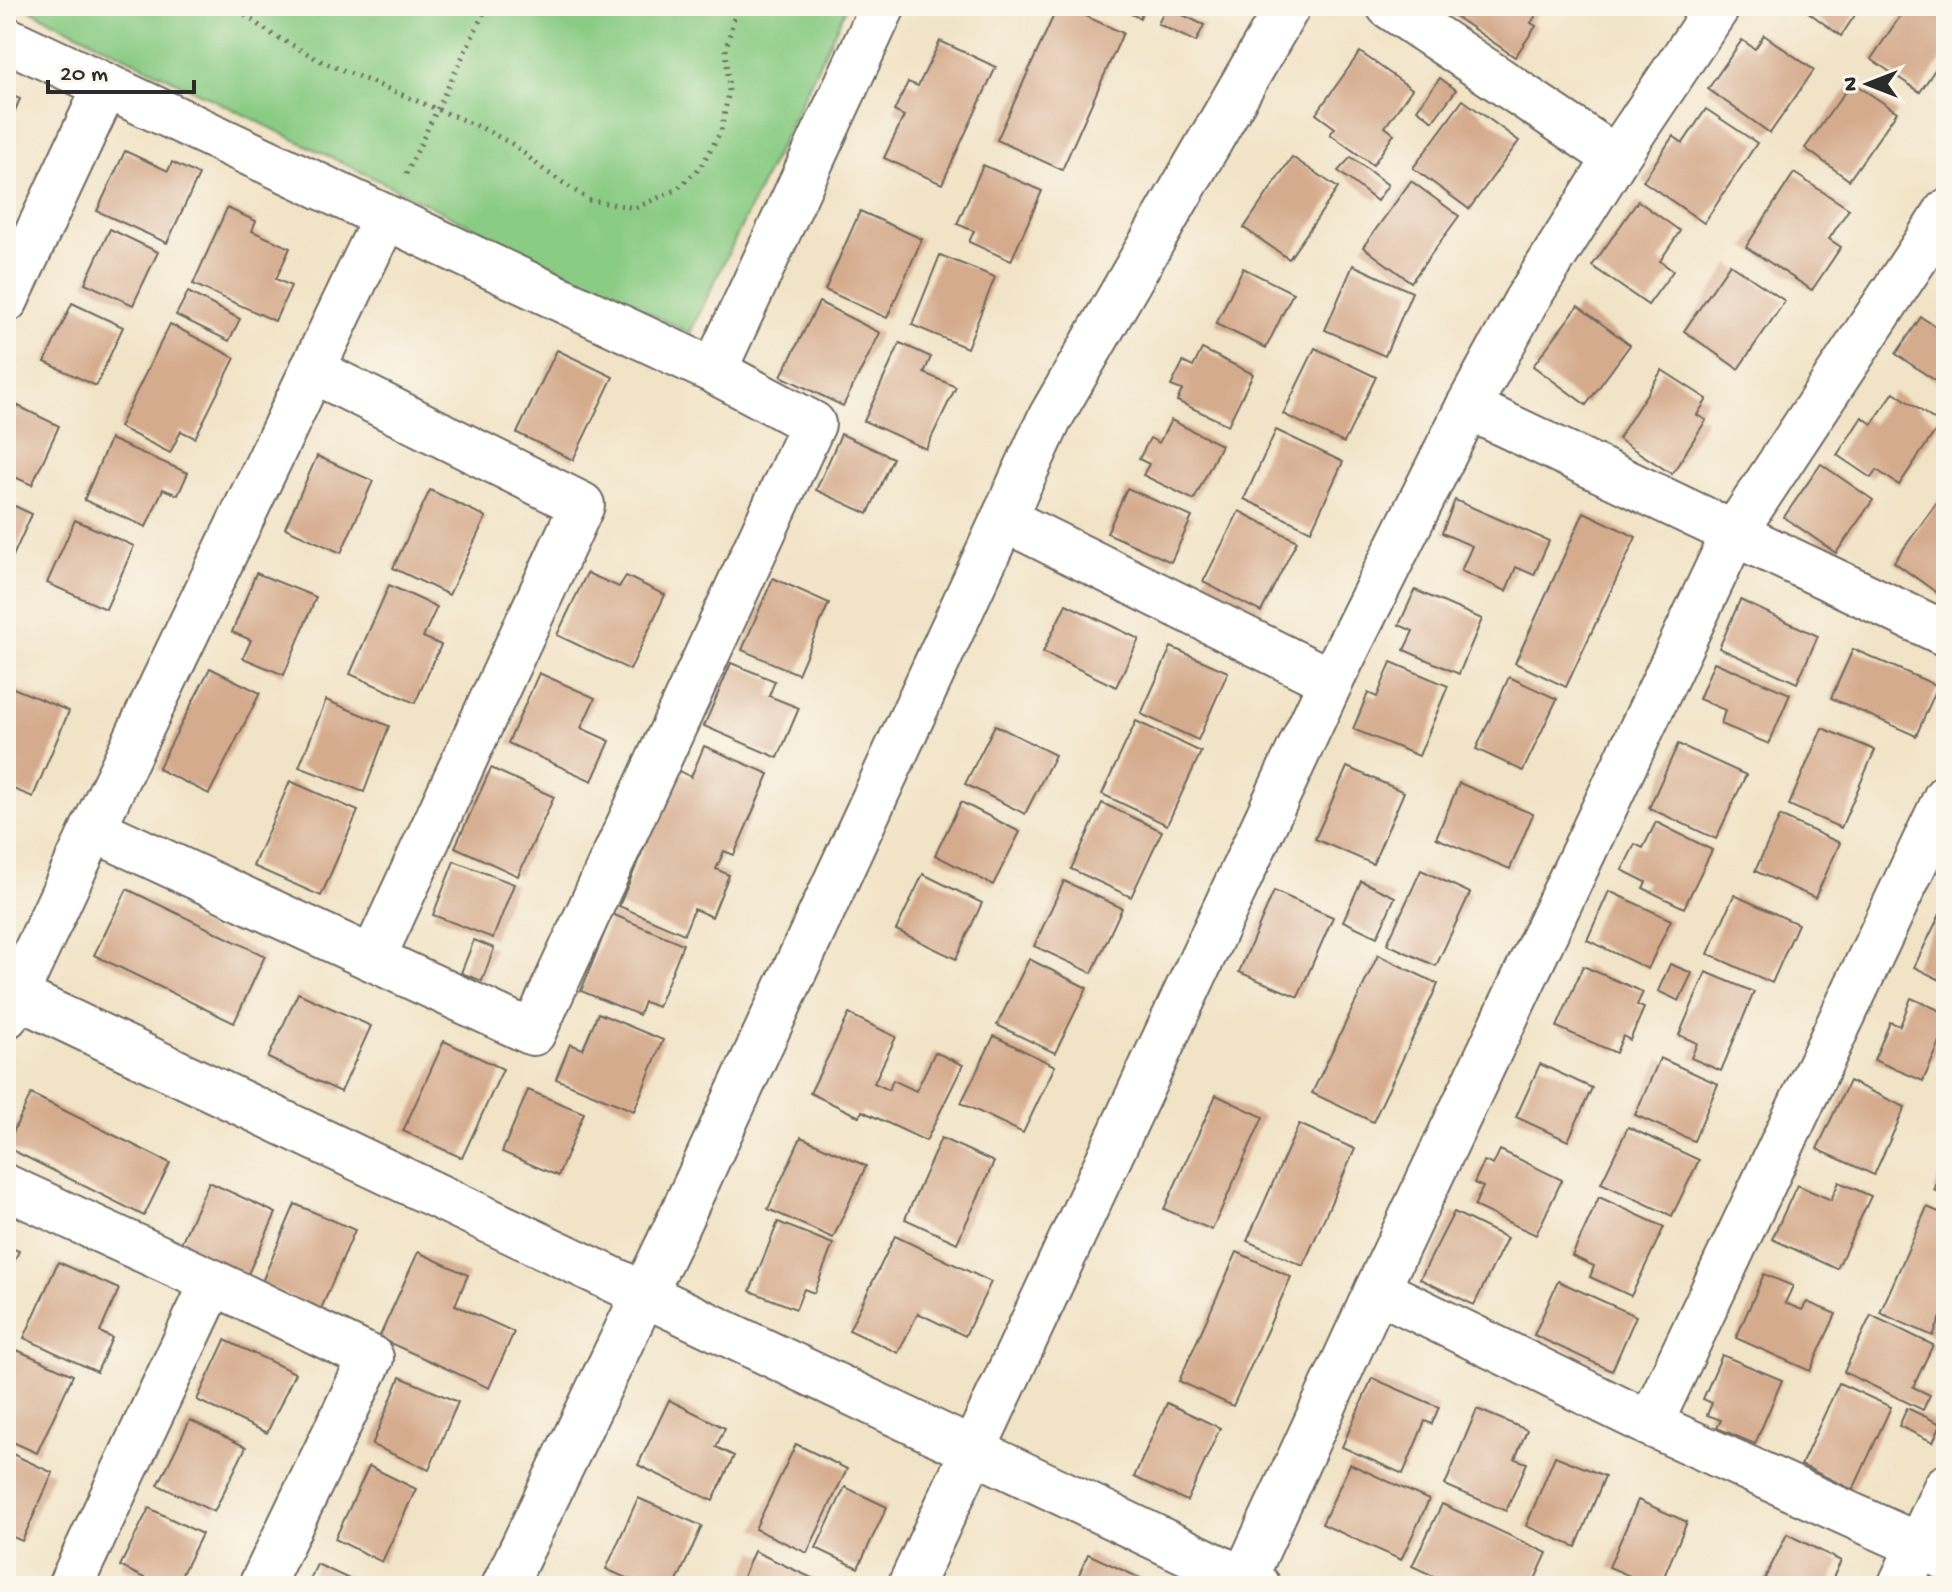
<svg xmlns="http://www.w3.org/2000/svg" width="1952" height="1592" font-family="'Gochi Hand',sans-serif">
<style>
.green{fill:#8bcc85;stroke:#5b7c58;stroke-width:2}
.building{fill:#d5ab8d}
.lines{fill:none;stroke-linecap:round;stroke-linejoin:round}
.minor-casing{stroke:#706b61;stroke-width:48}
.tertiary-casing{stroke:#706b61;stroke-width:48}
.path{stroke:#706b61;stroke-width:5;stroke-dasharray:2 6;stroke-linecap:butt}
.minor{stroke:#fff;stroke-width:44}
.tertiary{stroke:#fff;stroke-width:44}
</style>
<rect width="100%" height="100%" fill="#fbf7ec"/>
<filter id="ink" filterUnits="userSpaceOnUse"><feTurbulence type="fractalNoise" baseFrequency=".0125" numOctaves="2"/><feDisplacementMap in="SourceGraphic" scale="16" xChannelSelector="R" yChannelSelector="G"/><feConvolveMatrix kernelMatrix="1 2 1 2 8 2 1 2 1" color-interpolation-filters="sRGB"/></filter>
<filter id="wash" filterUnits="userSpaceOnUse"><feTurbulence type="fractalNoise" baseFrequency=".006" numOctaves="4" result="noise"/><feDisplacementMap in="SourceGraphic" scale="32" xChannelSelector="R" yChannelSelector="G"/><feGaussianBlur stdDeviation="1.8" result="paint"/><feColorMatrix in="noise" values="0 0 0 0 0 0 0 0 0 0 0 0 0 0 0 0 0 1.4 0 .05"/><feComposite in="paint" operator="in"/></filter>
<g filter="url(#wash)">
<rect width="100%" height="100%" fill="#f1e3c6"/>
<!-- green -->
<path class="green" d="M22,6h825l-157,327z"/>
<g id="blocks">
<!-- building -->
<g class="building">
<path d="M1058,6h5l60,27 -61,137 -65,-30z"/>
<path d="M1113,6h32l-5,12z"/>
<path d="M1440,6h102l-11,17 5,3 -21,31z"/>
<path d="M1800,6h61l-20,30z"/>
<path d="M1907,6h29l10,7v40l-26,39 -49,-33z"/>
<path d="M1166,7l38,18 -8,17 -38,-18z"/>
<path d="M1764,35l50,35 -44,63 -62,-44 34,-49 13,9z"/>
<path d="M940,41l56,26 -54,117 -58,-26 20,-42 -10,-5 14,-29 10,4z"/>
<path d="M1360,52l52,37 -27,38 9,7 -21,31 -43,-31 5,-6 -19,-14z"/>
<path d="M1440,78l16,12 -23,31 -16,-12z"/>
<path d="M1852,82l45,30 -48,68 -44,-32z"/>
<path d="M6,93l14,6 -14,32z"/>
<path d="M1463,100l56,41 -50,68 -56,-41z"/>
<path d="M1706,109l51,34 -53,80 -61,-42 30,-45 10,7z"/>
<path d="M125,151l43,20 4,-9 27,13 -32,68 -70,-32z"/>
<path d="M1292,157l46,31 -49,71 -45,-31z"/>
<path d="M1351,157l37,28 -11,16 -39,-30z"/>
<path d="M983,165l59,26 -31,70 -42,-19 5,-11 -17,-7z"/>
<path d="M1794,173l55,36 -20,30 12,8 -29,43 -66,-43z"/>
<path d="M1411,181l48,35 -48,66 -48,-35z"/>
<path d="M1638,201l42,30 -20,30 13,10 -25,34 -56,-39z"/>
<path d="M227,208l29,13 -4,10 38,17 -14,31 15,7 -16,35 -82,-37z"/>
<path d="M860,211l62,28 -35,79 -62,-28z"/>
<path d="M110,229l48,23 -25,53 -48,-22z"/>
<path d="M940,255l55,22 -28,71 -55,-23z"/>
<path d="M1730,264l55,37 -47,68 -54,-38z"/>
<path d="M1353,265l59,27 -27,64 -60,-26z"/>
<path d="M1243,268l50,25 -27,55 -50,-24z"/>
<path d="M188,292l52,27 -11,22 -53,-26z"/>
<path d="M819,302l61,31 -37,73 -62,-30z"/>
<path d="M72,303l51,24 -27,59 -51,-24z"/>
<path d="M1578,306l52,39 -44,60 -53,-39z"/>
<path d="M1921,317l25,16v55l-50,-34z"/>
<path d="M170,324l65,34 -40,80 -14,-7 -11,22 -51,-26z"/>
<path d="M900,343l31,14 -7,16 32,14 -30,62 -62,-28z"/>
<path d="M1315,348l61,29 -32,66 -61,-29z"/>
<path d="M1202,349l51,25 -25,51 -51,-24 5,-11 -11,-4 12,-24 10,5z"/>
<path d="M557,350l56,27 -40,83 -56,-27z"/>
<path d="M1662,370l45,29 -10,16 9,5 -34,54 -54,-35z"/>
<path d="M1894,392l46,32 -41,61 -22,-15 -6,8 -34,-23 25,-38 10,7z"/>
<path d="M6,400l53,26 -27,59 -26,-12z"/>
<path d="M1171,420l50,25 -27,55 -51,-25 6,-11 -10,-5 11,-21 9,5z"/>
<path d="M1276,430l67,32 -32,69 -67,-32z"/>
<path d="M841,434l52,24 -25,56 -52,-24z"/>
<path d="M110,439l78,34 -10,22 -15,-6 -17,38 -62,-27z"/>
<path d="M317,456l56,25 -32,72 -56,-25z"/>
<path d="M1821,464l52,36 -37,53 -52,-36z"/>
<path d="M1127,488l65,29 -21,45 -64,-29z"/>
<path d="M430,490l56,27 -37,78 -56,-27z"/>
<path d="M1455,500l94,41 -15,34 -18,-8 -10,24 -45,-20 11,-25 -30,-13z"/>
<path d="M1938,501l8,6v86l-3,4 -49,-35z"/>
<path d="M6,502l26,12 -23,51 -3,-1z"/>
<path d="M1239,511l58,30 -36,71 -58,-30z"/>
<path d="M1584,512l52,25 -70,150 -51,-24z"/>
<path d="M75,520l59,26 -28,63 -59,-26z"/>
<path d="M256,573l60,24 -32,78 -41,-17 8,-18 -19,-8z"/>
<path d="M587,573l32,14 7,-11 39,19 -35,75 -73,-35z"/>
<path d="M773,578l56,25 -31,71 -56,-24z"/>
<path d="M389,585l48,22 -14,30 18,8 -26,58 -65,-29z"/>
<path d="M1415,590l67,29 -23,55 -55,-24 9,-19 -14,-6z"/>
<path d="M1740,600l78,36 -21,47 -78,-35z"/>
<path d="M1066,604l73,35 -23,48 -73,-35z"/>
<path d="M1171,647l57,25 -30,68 -57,-26z"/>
<path d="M1853,649l85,37 -22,50 -85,-38z"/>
<path d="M1391,662l57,24 -29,70 -66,-27 15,-36 9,4z"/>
<path d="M1714,662l76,32 -21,50 -48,-20 4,-14 -26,-11z"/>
<path d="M731,663l44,18 -6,15 30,12 -21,50 -74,-32z"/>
<path d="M210,668l50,25 -51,101 -51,-25z"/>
<path d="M539,673l56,25 -14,30 29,13 -18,40 -84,-38z"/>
<path d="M1509,677l48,22 -34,72 -47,-22z"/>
<path d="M6,685l63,26 -36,86 -27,-11z"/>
<path d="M326,700l63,26 -25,66 -65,-25z"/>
<path d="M1136,721l65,31 -34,73 -65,-31z"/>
<path d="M995,725l60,30 -30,59 -60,-30z"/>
<path d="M1822,728l53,22 -34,78 -52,-23z"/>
<path d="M1678,744l68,31 -30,64 -67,-31z"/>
<path d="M704,746l65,28 -35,81 -10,-4 -8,18 13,6 -17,42 -18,-8 -10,25 -65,-28 58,-136 14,7z"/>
<path d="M1347,767l57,25 -31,72 -58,-25z"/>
<path d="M491,768l63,29 -36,79 -63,-29z"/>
<path d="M290,781l68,30 -37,85 -68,-30z"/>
<path d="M1459,783l74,31 -23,55 -74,-31z"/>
<path d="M961,802l59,30 -27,53 -58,-30z"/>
<path d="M1102,803l60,28 -31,66 -60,-28z"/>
<path d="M1780,816l60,27 -25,55 -60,-27z"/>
<path d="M1656,822l56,28 -28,58 -41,-20 3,-6 -24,-12 13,-26 8,4z"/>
<path d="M6,826l9,4 -9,17z"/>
<path d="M454,861l60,23 -21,54 -60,-23z"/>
<path d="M1421,870l49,23 -34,73 -49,-22z"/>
<path d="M923,874l59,29 -26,56 -60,-29z"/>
<path d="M1064,881l58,27 -30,65 -58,-27z"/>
<path d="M1361,881l34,16 -18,40 -34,-16z"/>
<path d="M127,889l138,67 -31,67 -140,-68z"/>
<path d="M1274,891l59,26 -35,80 -59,-25z"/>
<path d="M1609,891l62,29 -23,49 -61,-29z"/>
<path d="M1734,895l64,29 -26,59 -64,-29z"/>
<path d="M1946,902v81l-32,-16z"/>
<path d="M612,914l71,30 -25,63 -14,-5 -5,13 -58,-24z"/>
<path d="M474,940l20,8 -12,33 -21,-8z"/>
<path d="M1378,955l60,29 -65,138 -61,-29z"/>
<path d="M1029,959l58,29 -32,65 -58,-28z"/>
<path d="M1670,964l22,9 -13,28 -21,-10z"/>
<path d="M1583,966l60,26 -6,13 7,3 -14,32 -7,-4 -7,17 -59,-26z"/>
<path d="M1706,972l48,20 -33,79 -30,-13 6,-15 -18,-8z"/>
<path d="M298,993l73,33 -30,66 -73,-34z"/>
<path d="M1911,998l35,15v16l-23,52 -49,-21 16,-38 10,4z"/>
<path d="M598,1013l65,27 -29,71 -78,-32 14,-35 13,5z"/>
<path d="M849,1014l47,23 -22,46 15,7 4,-10 23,11 19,-39 28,13 -37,76 -64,-30 -2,6 -50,-24z"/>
<path d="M994,1036l61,30 -32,67 -62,-30z"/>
<path d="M444,1041l59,28 -41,89 -59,-27z"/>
<path d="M1660,1058l58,26 -24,57 -59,-26z"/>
<path d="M1540,1064l52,24 -24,53 -52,-24z"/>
<path d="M1849,1081l56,26 -31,68 -57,-26z"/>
<path d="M528,1090l56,23 -26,63 -56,-24z"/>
<path d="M31,1094l139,69 -26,53 -138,-69z"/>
<path d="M1216,1095l47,22 -51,113 -48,-21z"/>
<path d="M1299,1124l56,25 -52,117 -56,-25z"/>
<path d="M1628,1127l71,33 -27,56 -71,-33z"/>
<path d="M801,1137l65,29 -33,72 -65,-29z"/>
<path d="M941,1138l53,24 -37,81 -52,-24z"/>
<path d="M1500,1150l62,30 -26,55 -62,-29 9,-19 -9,-4 10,-22 9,4z"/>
<path d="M1946,1162v33l-12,-5z"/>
<path d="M209,1182l67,31 -28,61 -67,-31z"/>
<path d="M1839,1182l32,14 -34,73 -65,-30 25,-54 34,15z"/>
<path d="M1599,1197l65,30 -33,69 -41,-19 4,-11 -22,-10z"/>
<path d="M295,1204l60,26 -34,79 -60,-25z"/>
<path d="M1927,1207l19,8v91l-13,30 -53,-23z"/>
<path d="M1454,1212l53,26 -33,67 -54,-26z"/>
<path d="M778,1222l55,22 -19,49 -10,-4 -8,20 -46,-18z"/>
<path d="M895,1236l96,46 -26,54 -47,-23 -20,40 -49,-23z"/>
<path d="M6,1246l13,5 -13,29z"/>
<path d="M418,1252l50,23 -13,30 59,27 -25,56 -110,-50z"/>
<path d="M1237,1252l54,25 -58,129 -54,-25z"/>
<path d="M58,1262l61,27 -19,43 12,6 -15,34 -73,-34z"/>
<path d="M1764,1274l29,12 -8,17 17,7 5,-8 29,12 -26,57 -74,-33z"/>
<path d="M1558,1281l78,35 -24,55 -78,-36z"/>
<path d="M1871,1315l62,30 -20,42 17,8 -7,15 -79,-38z"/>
<path d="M225,1340l70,33 -28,60 -70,-33z"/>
<path d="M17,1350l56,25 -36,78 -31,-14v-64z"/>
<path d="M1722,1355l60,25 -27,64 -38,-16 4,-8 -14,-5 5,-12 -9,-4z"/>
<path d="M400,1377l58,25 -29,68 -57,-25z"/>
<path d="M1372,1378l67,29 -7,17 -7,-3 -22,53 -61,-27z"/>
<path d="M1839,1383l52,24 -38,83 -52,-25z"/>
<path d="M669,1400l56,28 -9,19 18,9 -21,45 -75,-36z"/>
<path d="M1167,1403l53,25 -33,73 -53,-24z"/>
<path d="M1907,1408l34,16 -8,18 -34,-16z"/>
<path d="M1477,1409l50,21 -12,29 12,4 -21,48 -61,-26z"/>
<path d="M190,1420l56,27 -32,65 -56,-27z"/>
<path d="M796,1444l51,25 -40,84 -52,-24z"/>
<path d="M6,1451l47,22 -31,68 -16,-7z"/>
<path d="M1555,1456l50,20 -29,71 -50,-21z"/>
<path d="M1350,1464l79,36 -28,60 -79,-36z"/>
<path d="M369,1466l47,23 -34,73 -47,-23z"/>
<path d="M845,1487l42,20 -29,61 -42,-20z"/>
<path d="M638,1498l64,28 -27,60h-31l-38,-17z"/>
<path d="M1638,1500l49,22 -27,64h-7l-44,-19z"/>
<path d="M1442,1504l105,49 -15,33h-77l-43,-20z"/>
<path d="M149,1508l53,26 -26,52h-16l-40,-20z"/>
<path d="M1787,1534l54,27 -12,25h-68z"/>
<path d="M754,1551l60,28 -4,7h-71z"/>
<path d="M1088,1554l69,32h-83z"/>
<path d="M317,1564l47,22h-57z"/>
</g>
</g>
</g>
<g filter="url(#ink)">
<use href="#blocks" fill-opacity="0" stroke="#706b61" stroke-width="2"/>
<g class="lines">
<!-- minor casing -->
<g class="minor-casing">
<g id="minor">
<path d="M1389,6l227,152"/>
<path d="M6,39l708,332 99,53 -280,609 -440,-204"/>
<path d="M6,300l100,-214"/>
<path d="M312,370l270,135 -209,453"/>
<path d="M714,371l169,-365"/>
<path d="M1468,407l478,227"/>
<path d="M1004,519l327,162"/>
<path d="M6,991l1252,595"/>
<path d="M6,1016l87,-187 292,-611"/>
<path d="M6,1187l207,95"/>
<path d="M1377,1290l273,134 296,134"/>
<path d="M1650,1424l296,-627"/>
<path d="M70,1586l143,-304 158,76 -110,228"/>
<path d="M910,1586l421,-905 137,-274 58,-106 90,-143 102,-152"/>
<path d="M1241,1586l136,-296 357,-757 212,-321"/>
<path d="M1900,1586l46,-99"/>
</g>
</g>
<!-- tertiary casing -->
<g class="tertiary-casing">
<path id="tertiary" d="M504,1586l169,-352 377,-816 238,-412"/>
</g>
<!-- path -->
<g class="path">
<path d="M232,6l38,27 51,28 159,66 34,18 30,25 45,30 46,8 41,-18 25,-23 20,-36 8,-40 -3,-42 11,-43"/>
<path d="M406,174l81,-168"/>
</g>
<!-- minor -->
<use href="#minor" class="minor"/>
<!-- tertiary -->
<use href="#tertiary" class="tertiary"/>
</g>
</g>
<!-- margin -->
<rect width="1952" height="1592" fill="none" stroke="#fbf7ec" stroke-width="32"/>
<!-- north arrow -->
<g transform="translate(1868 84) rotate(270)" stroke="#fbf7ec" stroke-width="6" paint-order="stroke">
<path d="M0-6L14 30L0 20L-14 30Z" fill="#2b2b2b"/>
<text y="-12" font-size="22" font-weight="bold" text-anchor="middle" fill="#2b2b2b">N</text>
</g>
<!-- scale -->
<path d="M48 80v12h146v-12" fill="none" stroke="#2b2b2b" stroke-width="4"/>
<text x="60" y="80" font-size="24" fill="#2b2b2b" stroke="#fbf7ec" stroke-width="6" paint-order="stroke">20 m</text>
</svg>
